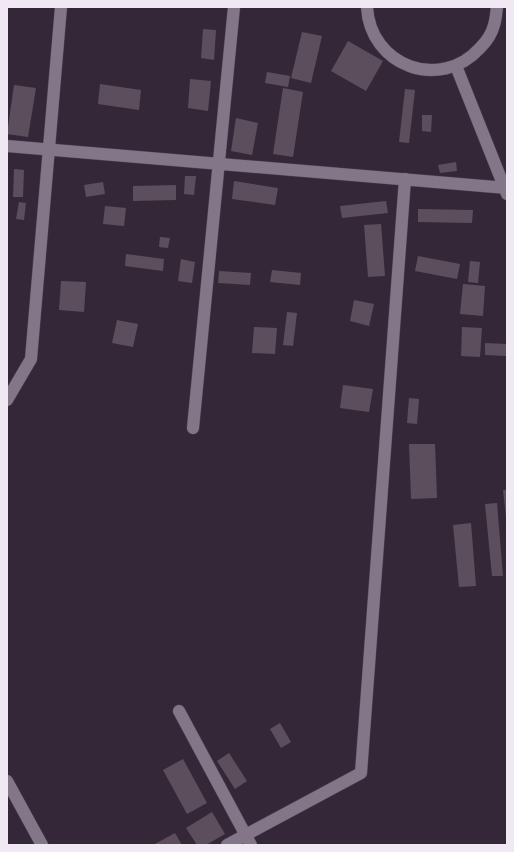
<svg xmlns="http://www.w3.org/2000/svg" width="514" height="852" font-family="Helvetica,sans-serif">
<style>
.building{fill:#5d4e5e}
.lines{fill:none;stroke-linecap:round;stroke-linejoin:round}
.street-casing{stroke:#4e4452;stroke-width:13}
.secondary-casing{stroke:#4e4452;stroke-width:13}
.street{stroke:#847689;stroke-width:12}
.secondary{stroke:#847689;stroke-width:12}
</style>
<rect width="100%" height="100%" fill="#342838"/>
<!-- building -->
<g class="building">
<path d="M203,29l13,1 -2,30 -13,-2z"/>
<path d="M302,32l20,4 -11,47 -20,-5z"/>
<path d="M348,41l35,20 -17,30 -35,-20z"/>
<path d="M267,72l23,4 -2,11 -23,-4z"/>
<path d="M190,79l21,2 -3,30 -20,-3z"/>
<path d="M100,84l41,6 -2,20 -41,-6z"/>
<path d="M14,85l22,3 -8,49 -21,-3z"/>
<path d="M283,88l20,4 -10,65 -20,-3z"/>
<path d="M405,89l10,1 -6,53 -10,-1z"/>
<path d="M422,115h10l-1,17 -9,-1z"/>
<path d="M236,118l22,5 -6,32 -21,-4z"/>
<path d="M456,162l1,9 -17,2 -2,-8z"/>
<path d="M14,169l10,1 -1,27h-10z"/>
<path d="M185,176h11l-2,19 -10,-1z"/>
<path d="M234,181l44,7 -3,17 -43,-6z"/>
<path d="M103,182l2,12 -19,3 -2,-12z"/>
<path d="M176,185v15l-43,1v-15z"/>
<path d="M386,201l2,12 -46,5 -2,-12z"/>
<path d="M19,202l7,1 -2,17 -8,-1z"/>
<path d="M105,206l21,2 -2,18 -21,-2z"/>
<path d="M418,209l55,1 -1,13 -54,-1z"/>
<path d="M381,224l4,52 -17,1 -4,-52z"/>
<path d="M160,237l10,1 -2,10 -9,-1z"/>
<path d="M126,254l38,5 -1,12 -38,-5z"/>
<path d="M418,256l42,8 -3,15 -42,-8z"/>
<path d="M181,259l14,3 -3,21 -14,-2z"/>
<path d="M470,261l10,1 -2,21 -10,-1z"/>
<path d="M272,270l29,3 -1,12 -30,-3z"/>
<path d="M219,271l32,2 -1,12 -32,-2z"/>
<path d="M61,281l25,1 -2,30 -25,-2z"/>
<path d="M463,284l22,2 -2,30 -23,-2z"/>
<path d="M354,300l20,4 -5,22 -19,-5z"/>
<path d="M287,312l10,1 -4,33 -10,-1z"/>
<path d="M117,320l21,4 -5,23 -21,-4z"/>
<path d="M254,327l23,1 -2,26 -23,-1z"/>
<path d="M462,327l20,1 -2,29 -19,-1z"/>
<path d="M485,343l22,1v12l-22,-1z"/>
<path d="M343,385l30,4 -4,23 -29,-4z"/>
<path d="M409,398l10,1 -2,25 -10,-1z"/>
<path d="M409,444h26l2,54 -26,1z"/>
<path d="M503,490h4v27h-1z"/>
<path d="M497,503l6,73h-11l-7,-72z"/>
<path d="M471,523l5,63 -17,1 -6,-62z"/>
<path d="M280,723l11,19 -10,6 -11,-19z"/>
<path d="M229,753l18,28 -12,8 -18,-28z"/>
<path d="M183,759l24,44 -20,11 -24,-44z"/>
<path d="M212,812l13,22 -19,11h-9l-11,-17z"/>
<path d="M175,833l7,12h-29z"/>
</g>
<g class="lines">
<!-- street casing -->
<g class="street-casing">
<g id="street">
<path d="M7,146l500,42"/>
<path d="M7,400l24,-41 30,-352"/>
<path d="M193,428l41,-421"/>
<path d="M179,711l72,134"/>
<path d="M7,781l35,64"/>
<path d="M227,845l134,-72 44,-594"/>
</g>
</g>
<!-- secondary casing -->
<g class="secondary-casing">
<g id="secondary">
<path d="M367,7c3,59 73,85 113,41 6,-6 12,-15 14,-23 2,-6 2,-12 3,-18"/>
<path d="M456,66l51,128"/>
</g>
</g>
<!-- street -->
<use href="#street" class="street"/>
<!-- secondary -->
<use href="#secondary" class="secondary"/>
</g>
<!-- border -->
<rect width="514" height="852" fill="none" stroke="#f0e8f3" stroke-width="16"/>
</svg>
